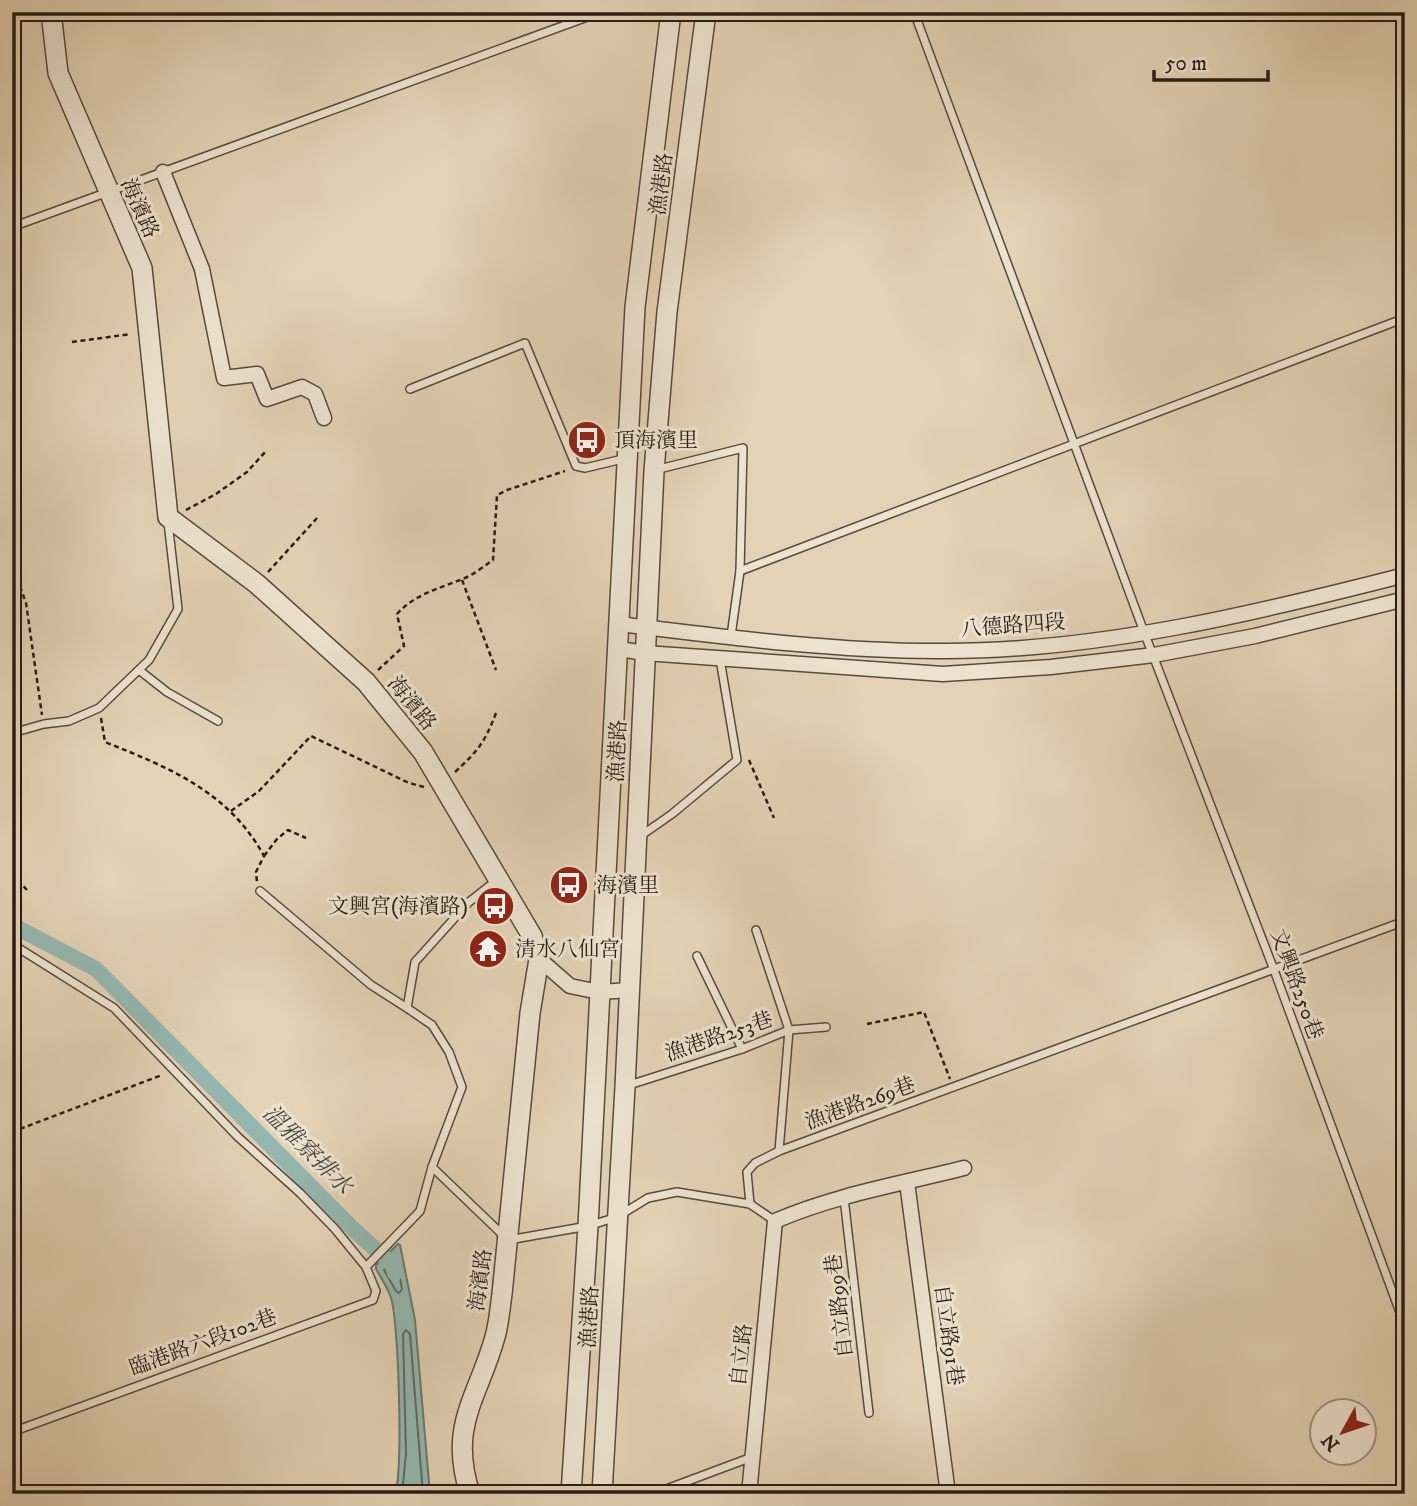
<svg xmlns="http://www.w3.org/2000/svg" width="1417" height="1506" font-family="'IM FELL DW Pica','Noto Serif TC',serif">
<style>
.water{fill:#95b7b1;stroke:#6a7973;stroke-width:2}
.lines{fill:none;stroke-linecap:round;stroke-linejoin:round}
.shore{stroke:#606a64;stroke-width:2}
.canal{stroke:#95b7b1;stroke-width:16}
.service-casing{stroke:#584a3e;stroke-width:10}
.minor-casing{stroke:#584a3e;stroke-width:17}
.tertiary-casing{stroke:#584a3e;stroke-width:22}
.path{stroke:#2a1c16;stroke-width:2.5;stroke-dasharray:5 3.5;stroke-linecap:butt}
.service{stroke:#ede2cf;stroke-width:7}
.minor{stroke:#ede2cf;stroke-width:14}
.tertiary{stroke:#ede2cf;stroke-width:19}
.labels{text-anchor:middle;stroke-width:6;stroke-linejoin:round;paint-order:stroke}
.street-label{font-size:21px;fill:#2a1c16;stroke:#ede2cf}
.poi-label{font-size:21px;fill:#2a1c16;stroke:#ede2cf;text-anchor:start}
.water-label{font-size:23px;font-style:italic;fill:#4a4a44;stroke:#ede2cf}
</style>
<rect width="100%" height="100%" fill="#e3d2b5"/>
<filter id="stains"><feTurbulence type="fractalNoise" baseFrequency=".00286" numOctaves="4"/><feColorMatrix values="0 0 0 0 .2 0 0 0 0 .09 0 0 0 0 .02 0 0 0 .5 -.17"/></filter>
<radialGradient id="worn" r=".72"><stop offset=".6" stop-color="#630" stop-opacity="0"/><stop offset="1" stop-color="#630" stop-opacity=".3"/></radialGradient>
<!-- water -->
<path class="water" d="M398,1244l2,1 15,75 15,174h-35c8,-22 4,-172 -4,-196 -3,-10 -10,-20 -15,-29v-4z"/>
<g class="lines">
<!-- shore -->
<g class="shore">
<path d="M392,1261l5,2 5,26 -3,4 -3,-2 -12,-21z"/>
<path d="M402,1494l4,-40 -3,-120 3,-4 4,4 13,160"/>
</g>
<!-- canal -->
<path class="canal" d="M12,925l84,44 256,259 42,38 1,7"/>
<!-- service casing -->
<g class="service-casing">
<g id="service">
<path d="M914,12l230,620 130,338 131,356"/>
<path d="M12,227l589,-215"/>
<path d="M410,389l115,-46 51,123 9,2 42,-10"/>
<path d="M655,470l88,-22 -3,123 -9,65"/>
<path d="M740,571l665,-253"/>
<path d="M139,670l28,22 51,29"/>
<path d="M12,733l32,-9 25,-3 30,-13 50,-48 29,-51 -10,-87"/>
<path d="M639,837l33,-23 65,-54 -17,-101"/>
<path d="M260,891l111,94 36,23"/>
<path d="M756,930l33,100 -10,121"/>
<path d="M12,944l102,64 124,129 62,56 35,36 31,38 10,24 -3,9 -361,132"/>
<path d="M697,956l45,93"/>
<path d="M626,1086l116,-37 47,-19 37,-3"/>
<path d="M432,1167l76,73 80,-14 29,-9 31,-19 29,-6 73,12 25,17"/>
<path d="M844,1198l25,215"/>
<path d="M750,1204l-3,-32 8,-9 24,-12 626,-230"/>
<path d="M366,1267l54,-56 12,-44 30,-80 -13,-35 -17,-27 -25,-17 8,-46 54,-60 28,-22"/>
<path d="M653,1494l99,-37"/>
</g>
</g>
<!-- minor casing -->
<g class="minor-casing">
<g id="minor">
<path d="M163,172l39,97 22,109 33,-4 10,25 35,-12 13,7 9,24"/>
<path d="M619,624c105,13 221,28 327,27 153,0 311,-38 459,-76"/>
<path d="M619,649l26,4 298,21 108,-7 103,-12 101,-19 150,-37"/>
<path d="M539,959l31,27 29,6 31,-2"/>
<path d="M907,1182l41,312"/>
<path d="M749,1494l26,-273c60,-26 125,-37 189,-53"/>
</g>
</g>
<!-- tertiary casing -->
<g class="tertiary-casing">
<g id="tertiary">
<path d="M51,12l7,61 84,195 26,249 89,67 109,98 57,70 109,184 7,23 -9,54 -28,281c-2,14 -3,29 -7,43 -17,61 -47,88 -25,157"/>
<path d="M571,1494l17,-268 47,-919 36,-295"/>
<path d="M602,1494l23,-407 29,-616 13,-159 39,-300"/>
</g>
</g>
<!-- path -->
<g class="path">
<path d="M72,342l59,-8"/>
<path d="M186,510l30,-16 31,-22 20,-22"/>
<path d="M12,572l4,3 10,28 16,112"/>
<path d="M268,572l50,-55"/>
<path d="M462,580l34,90"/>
<path d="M378,670l26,-24 -7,-32c17,-19 40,-25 63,-34 12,-4 23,-13 33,-20l4,-65 10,-5 58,-19"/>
<path d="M101,718l4,24c65,26 124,50 159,114l-8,16 1,10"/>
<path d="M749,760l25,58"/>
<path d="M455,772c23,-21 30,-30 41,-59"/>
<path d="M231,811l28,-20 52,-55 98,47 15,4"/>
<path d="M264,856l13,-17 11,-9 18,8"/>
<path d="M12,874l15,16"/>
<path d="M867,1024l57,-12 26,67"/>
<path d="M12,1132l150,-57"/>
</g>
<!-- service -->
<use href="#service" class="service"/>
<!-- minor -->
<use href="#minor" class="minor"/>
<!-- tertiary -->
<use href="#tertiary" class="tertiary"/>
</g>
<!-- icons -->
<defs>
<g id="bus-disc" transform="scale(2.0125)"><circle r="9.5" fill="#8f2418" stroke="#ede2cf"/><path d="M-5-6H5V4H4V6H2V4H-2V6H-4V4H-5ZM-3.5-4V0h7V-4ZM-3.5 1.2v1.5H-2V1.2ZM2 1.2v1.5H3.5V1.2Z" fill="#fff"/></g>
<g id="temple-disc" transform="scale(2.0125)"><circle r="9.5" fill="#8f2418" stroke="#ede2cf"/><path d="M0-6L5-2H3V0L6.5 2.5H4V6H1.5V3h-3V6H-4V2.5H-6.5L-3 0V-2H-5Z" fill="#fff"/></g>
</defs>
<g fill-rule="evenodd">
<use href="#bus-disc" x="587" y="440"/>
<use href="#bus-disc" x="569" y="885"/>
<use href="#bus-disc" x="495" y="906"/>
<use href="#temple-disc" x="488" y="949"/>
</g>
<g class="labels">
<!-- street labels -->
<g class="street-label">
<text transform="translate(661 184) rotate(-83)" y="7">漁港路</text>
<text transform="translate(140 208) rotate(66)" y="7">海濱路</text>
<text transform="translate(1013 625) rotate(-4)" y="7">八德路四段</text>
<text transform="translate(412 703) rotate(51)" y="7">海濱路</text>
<text transform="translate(617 751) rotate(-87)" y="7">漁港路</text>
<text transform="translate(1297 984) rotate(70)" y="7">文興路250巷</text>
<text transform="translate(719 1036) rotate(-19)" y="7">漁港路253巷</text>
<text transform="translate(860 1103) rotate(-20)" y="7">漁港路269巷</text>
<text transform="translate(480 1280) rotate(-83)" y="7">海濱路</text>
<text transform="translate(839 1306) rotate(-97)" y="7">自立路99巷</text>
<text transform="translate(589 1317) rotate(-87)" y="7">漁港路</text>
<text transform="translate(949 1335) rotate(82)" y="7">自立路91巷</text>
<text transform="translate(203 1342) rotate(-20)" y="7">臨港路六段102巷</text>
<text transform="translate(741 1355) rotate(-84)" y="7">自立路</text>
</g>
<!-- poi labels -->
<g class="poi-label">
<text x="614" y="447">頂海濱里</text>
<text x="596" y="892">海濱里</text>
<text x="468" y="913" text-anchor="end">文興宮(海濱路)</text>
<text x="515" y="956">清水八仙宮</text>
</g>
<!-- water labels -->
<g class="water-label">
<text transform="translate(308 1149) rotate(45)" y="8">溫雅寮排水</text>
</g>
</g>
<!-- margin -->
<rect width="1417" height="1506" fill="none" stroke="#e3d2b5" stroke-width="42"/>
<rect x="14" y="14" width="1389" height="1478" fill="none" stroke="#2a1c16" stroke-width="3.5"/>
<rect x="21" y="21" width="1375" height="1464" fill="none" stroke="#2a1c16" stroke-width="2"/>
<!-- north arrow -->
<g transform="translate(1343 1432) rotate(230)"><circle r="33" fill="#ede2cf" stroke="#9f9385" stroke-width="2"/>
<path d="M0-5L12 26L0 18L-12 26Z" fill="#8f2418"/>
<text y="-10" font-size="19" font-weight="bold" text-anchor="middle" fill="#2a1c16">N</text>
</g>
<!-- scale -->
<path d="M1154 70v10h114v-10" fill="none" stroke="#2a1c16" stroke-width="3.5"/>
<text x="1165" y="70" font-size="21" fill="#2a1c16" stroke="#ede2cf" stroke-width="5" paint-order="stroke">50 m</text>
<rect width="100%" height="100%" filter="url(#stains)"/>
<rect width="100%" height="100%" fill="url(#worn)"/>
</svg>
